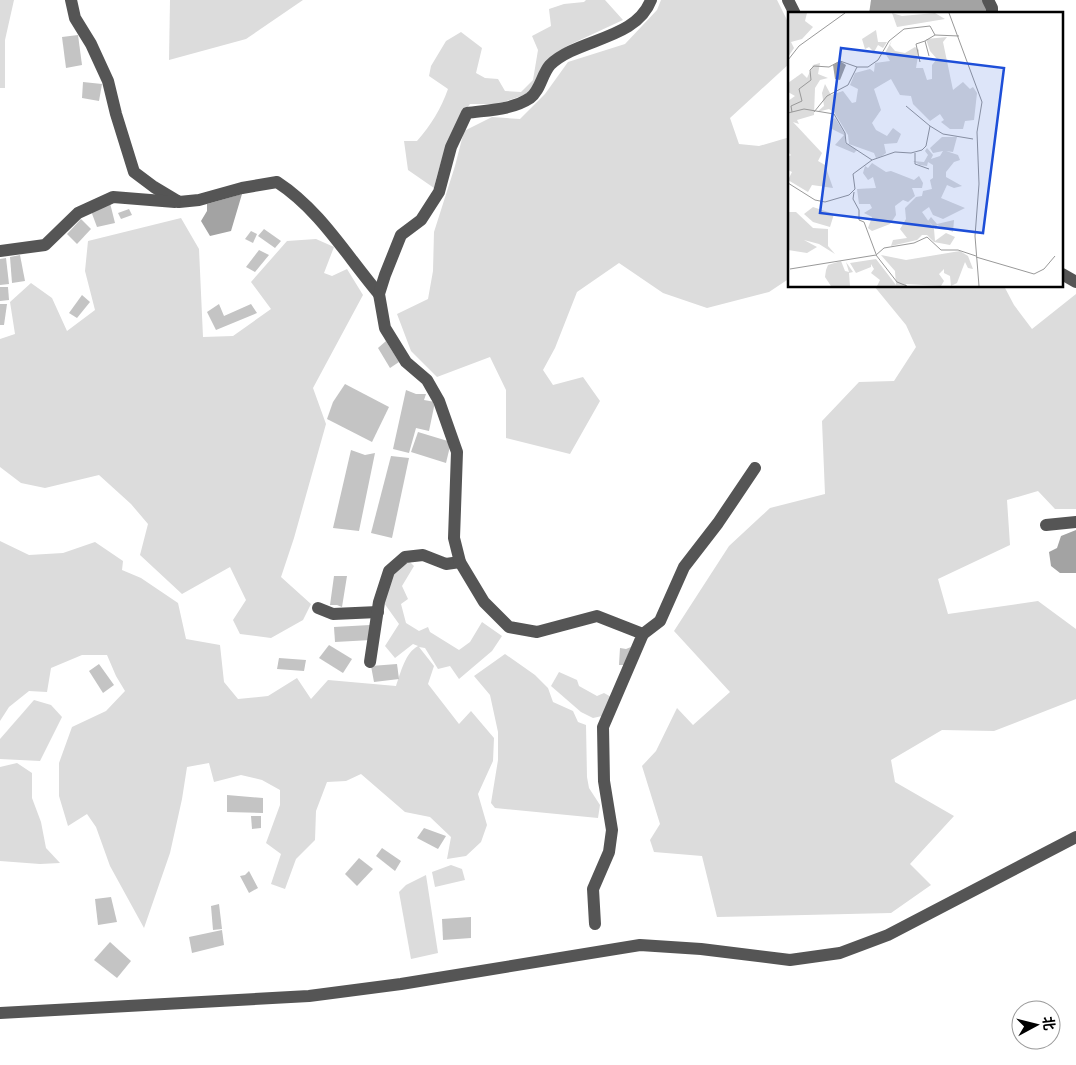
<svg xmlns="http://www.w3.org/2000/svg" width="1076" height="1065" font-family="Lato,'Noto Sans SC',sans-serif">
<style>
.green{fill:#dcdcdc}
.water{fill:#a3a3a3}
.building{fill:#c4c4c4}
.lines{fill:none;stroke-linecap:round;stroke-linejoin:round}
.minor{stroke:#555;stroke-width:12}
.inset-road{fill:none;stroke:#999;stroke-width:1}
.view{fill:#1d4ed8;fill-opacity:0.15;stroke:#1d4ed8;stroke-width:2.5}
.inset-edge{fill:none;stroke:#000;stroke-width:2.5}
</style>
<rect width="100%" height="100%" fill="#fff"/>
<!-- green -->
<g class="green">
<path d="M0,0h14l-9,40v48h-5z"/>
<path d="M170,0h133l-57,39 -77,21z"/>
<path d="M586,0h19l18,20 -56,26 -23,20 -6,19 -11,9 -29,10h-28c-19,25 -29,54 -36,84l-26,-18 -4,-29h13c14,-16 24,-32 31,-52l-19,-13 2,-10 15,-25 15,-9 21,16 -6,25 9,5 13,1 7,12 16,1 12,-12 5,-30 -6,-14 19,-10 -2,-17 15,-5 20,-2z"/>
<path d="M661,0h116l13,26v37l-60,55 9,26 20,2 31,-9v141l-21,14 -62,16 -44,-15 -44,-30 -42,29 -22,56 -12,22 10,15 30,-8 17,24 -30,53 -64,-16v-48l-16,-33 -53,20 -26,-26 -14,-37 31,-15 5,-28 1,-39 21,-66 9,-35 28,-14 28,2 25,-25 23,-32 57,-18 32,-34z"/>
<path d="M181,218l18,31 4,88 30,-1 38,-27 -20,-27 36,-41 29,-2 18,8 -10,26 8,3 15,-7 16,26 -50,93 13,36 -32,114 -13,39 30,27 -8,16 -32,18 -31,-4 -7,-14 13,-20 -16,-33 -48,27 -42,-39 8,-31 -17,-20 -32,-29 -54,13 -24,-5 -21,-16v-128l15,-5 -5,-32 21,-19 21,15 15,33 28,-21 -10,-39 3,-30z"/>
<path d="M874,286h130l10,19 18,24 44,-35v215h-21l-17,-18 -31,9 3,45 -72,34 10,35 90,-13 38,28v70l-82,32 -52,-1 -51,30 4,22 59,34 -44,48 21,21 -40,28 -174,4 -15,-61 -48,-4 -4,-12 10,-16 -18,-58 14,-15 21,-43 16,17 37,-33 -56,-61 55,-85 41,-38 55,-14 -3,-73 37,-39 35,-1 22,-34 -10,-22z"/>
<path d="M0,541l29,14 34,-2 32,-11 28,19 -1,9 19,8 37,25 8,36 34,6 4,37 14,17 30,-3 29,-18 14,21 17,-19 68,6c5,-14 9,-33 22,-40l-5,-2 -18,14 -10,-12 14,-22 -15,-21 5,-32 16,-14 9,9 -12,20 6,13 -7,5 5,19 13,8 9,-4 2,5 29,18 11,-8 12,-20 20,14 -10,15 -33,28 -9,-13 -12,3 -13,-21 -6,-1 15,19 -6,18 31,40 12,-13 23,27 -1,23 -15,33 9,31 -6,17 -15,14 -19,3 4,-22 -21,-20 -25,-5 -44,-38 -15,7 -19,1 -11,29 -1,29 -19,19 -11,30 -14,-5 10,-30 -15,-11 14,-38v-15l-18,-10 -21,-5 -27,7 -5,-19 -22,4 -5,32 -12,54 -26,75 -34,-62 -14,-39 -9,-13 -19,12 -9,-30v-33l13,-36 34,-16 19,-20 -9,-15 -9,-21h-25l-31,13 -4,24 -18,-1 -20,16 -9,14z"/>
<path d="M505,654l30,21 13,13 5,14 20,9 5,11 8,3 1,52 2,11 11,17 -2,13 -103,-10 -4,-5 7,-43v-28l-8,-37 -16,-19z"/>
<path d="M559,672l18,8 2,6 18,10 7,-3 9,5 -11,18 -9,2 -12,-6 -30,-26z"/>
<path d="M34,700l17,5 11,12 -22,44 -40,-2v-20z"/>
<path d="M17,763l15,10v25l9,24 5,26 14,15 -20,1 -40,-3v-94z"/>
<path d="M451,865l11,4 3,11 -30,7 -3,-15z"/>
<path d="M426,875l12,78 -27,6 -12,-67 7,-7z"/>
</g>
<!-- water -->
<g class="water">
<path d="M871,0h117l3,14h-122z"/>
<path d="M242,194l-11,37 -21,5 -9,-15 6,-10v-7z"/>
<path d="M1076,530v43h-16l-9,-7 -2,-14 8,-4 4,-12z"/>
</g>
<!-- building -->
<g class="building">
<path d="M78,35l4,30 -16,3 -4,-31z"/>
<path d="M83,82l19,2 -3,17 -17,-3z"/>
<path d="M110,203l5,20 -18,4 -6,-16z"/>
<path d="M129,209l3,6 -11,4 -3,-6z"/>
<path d="M81,219l10,10 -14,15 -10,-10z"/>
<path d="M264,229l17,12 -6,7 -17,-12z"/>
<path d="M251,231l6,3 -4,9 -8,-4z"/>
<path d="M259,250l10,5 -14,17 -9,-5z"/>
<path d="M20,255l5,26 -13,2 -2,-26z"/>
<path d="M6,258l3,26 -9,1v-26z"/>
<path d="M0,287h8l1,13 -9,1z"/>
<path d="M82,295l8,7 -13,16 -8,-5z"/>
<path d="M0,304h7l-3,21h-4z"/>
<path d="M219,304l5,12 27,-12 6,9 -41,17 -9,-18z"/>
<path d="M386,341l13,21 -9,6 -12,-20z"/>
<path d="M345,384l44,23 -17,35 -45,-23 6,-17z"/>
<path d="M406,390l10,4h10l-2,6 11,2 -6,29 -13,-3 -7,25 -16,-4z"/>
<path d="M418,432l33,10 -5,21 -35,-11z"/>
<path d="M351,450l14,5 10,-2 -16,78 -26,-3z"/>
<path d="M391,456l18,2 -17,80 -21,-5z"/>
<path d="M334,576h13l-5,31 -5,-2h-7z"/>
<path d="M370,625l1,15 -36,2 -1,-15z"/>
<path d="M329,645l23,14 -9,14 -24,-15z"/>
<path d="M631,647l-7,18h-5l1,-17 6,1z"/>
<path d="M279,658l27,2 -2,11 -27,-2z"/>
<path d="M99,664l15,21 -11,8 -14,-22z"/>
<path d="M397,664l2,15 -25,3 -3,-16z"/>
<path d="M227,795l36,3v15l-36,-1z"/>
<path d="M251,816h10v12l-9,1z"/>
<path d="M424,828l22,8 -8,13 -21,-11z"/>
<path d="M382,848l19,13 -6,10 -19,-15z"/>
<path d="M359,858l14,11 -16,17 -12,-12z"/>
<path d="M249,871l9,17 -9,5 -9,-17 5,-1z"/>
<path d="M111,897l6,25 -19,3 -3,-26z"/>
<path d="M219,904l3,25 -9,1 -2,-24z"/>
<path d="M471,917v21l-28,2 -1,-21z"/>
<path d="M222,930l2,15 -32,8 -3,-16z"/>
<path d="M110,942l21,19 -14,17 -23,-18z"/>
</g>
<g class="lines">
<!-- minor -->
<g class="minor">
<path d="M71,0l4,18 16,26 17,37 8,33 18,58 20,15 25,15 20,-2 43,-12 35,-6c43,28 69,73 102,112"/>
<path d="M788,0l7,14"/>
<path d="M988,0l4,8v6"/>
<path d="M0,251l45,-6 33,-32 35,-16 62,5"/>
<path d="M1062,274l14,8"/>
<path d="M1046,525l30,-3"/>
<path d="M318,608l15,6 45,-2"/>
<path d="M643,634l17,-13 24,-54 34,-44 37,-55"/>
<path d="M370,662l9,-60 10,-31 16,-14 18,-2 23,9 14,-2"/>
<path d="M595,924l-2,-35 16,-37 3,-22 -8,-49 -1,-54 40,-93 -46,-18 -60,16 -28,-5 -25,-25 -24,-40 -6,-24 3,-86 -18,-51 -12,-21 -21,-18 -21,-34 -6,-34 6,-19 16,-40 20,-15 18,-28 12,-45 16,-34c21,-3 45,-3 63,-15 10,-7 12,-24 20,-33 28,-27 86,-25 101,-65"/>
<path d="M0,1013l309,-17 92,-12 239,-39 61,4 89,11 50,-7 48,-18 188,-98"/>
</g>
</g>
<!-- overview -->
<g transform="translate(788 12)">
<rect width="275" height="275" fill="#fff"/>
<path d="M0,1h19l-2,8 8,6 -11,12 -11,3 3,6 -6,9zM104,1l10,3 33,-3 10,6 -48,8zM88,18l2,12h9l-4,6 -5,-3 -4,7 -5,-5 -4,2 -3,-10zM159,25l-4,5 10,48 10,-8 7,7 3,-2 4,6 -3,27 -9,1 -2,8h-13l-9,-7 3,-2 -4,-6 -10,7 -17,-17 -2,-8 -11,-1 -9,-16 -17,10 7,21 -9,13 4,7 11,6 6,-8 8,6 -4,9 -13,1 2,9 -4,3 -6,2 -2,-5 -25,-9 -1,-9 -14,-23 -5,-3 -12,3 7,-6 -2,-13 3,-9 6,11 12,-4 9,12 4,-1 2,-13 -8,-4 5,-12 15,-4 4,3 1,-9 15,-2 -5,-8 7,-13 -2,5 5,6 10,2 10,-6 4,3 -3,18h7l4,12 5,-1v-14l5,-6 -7,-8 -4,-12zM32,51l-2,11 10,4 -8,2 -5,8 -1,27 -17,5 2,4 -6,-2 29,31 -4,8 7,4 8,23 -21,-3 -4,7 -20,-12 4,-8 -4,-2v-13l3,-2 -3,-3v-51l7,-5 -7,-4v-9l14,-10 5,5 6,-13zM47,106l10,16v9l12,7 -3,3 -19,-8 9,-10 -12,-6 -2,-8zM154,125h15l-4,15 -7,-1 12,4 2,5 -6,2 -8,10v5l16,9 -8,2 -7,-3 -6,13 24,10 -22,11 -10,-4 -4,-8 -7,5 12,17 1,12 11,-8 9,4 -5,8 -16,-3 -7,-7h-5l-5,5 -26,6 2,-6 14,-2 -7,-9 6,-10 -1,-11 11,-11 6,-1 1,-5 9,-2 -2,-9 3,-2v-13l-5,-3 -1,4 -7,-1 -7,-4 11,1 4,-7 -3,-4 2,-3 6,7 -2,4 9,-3 3,-5 -10,2 -3,-5zM84,151l14,9 5,-1 23,9 5,-4 4,7 -1,5h-10l3,8 -7,6 -5,-2 -8,6 1,9 -6,9 -18,7 -4,-3 4,-11 -8,-4 8,-5 -2,-4h-11l-2,-15 19,-1 -3,-11 -5,3 -5,-7 2,-7 3,2zM25,195l21,7 -4,13 -17,-5 -9,-8zM0,200h8l17,16 15,1v17l7,8 -16,-10 -15,-4 13,7 -10,6 -19,-3zM143,205l6,7 17,-4 -1,12 -16,-7 -1,4 -8,-8zM172,239l8,5 5,13 -5,-1 -3,-6 -8,21 -6,3 -1,-10 -6,-3v-4l-5,5 5,7 -3,5 -35,-2v2h-29l3,-6 -9,-7 3,-4 -3,-5v3l-15,6 -6,-10 26,-4 20,26 -1,-14 -14,-16 25,5zM53,249l4,10 4,1 -3,-10 7,10 -4,1 1,13h-19l-6,-9 1,-7 2,-5z" fill="#dcdcdc"/>
<path d="M52,49l6,4 -6,15 -5,-1 -2,-14z" fill="#a3a3a3"/>
<path class="inset-road" d="M161,1l33,89 -5,30 2,52 -4,52 4,50M141,44l-4,-15 10,-6M0,48l11,-14 46,-33M132,50l-4,-18 9,-3M118,94l24,20M4,100l-1,-6 11,-5 -3,-12 12,-9 -1,-10 4,-4 15,1 11,-6 17,6M26,100l13,-16 21,-11 9,-18h11l10,-7 11,-19 15,-12 26,-3 5,9 24,1M0,101l16,-4 30,5 11,19 1,10 26,17M127,141v11l14,5M0,171l27,17 10,2 24,-7 6,-6 -2,-15 19,-14 23,-8 16,1 11,-3 4,-4 4,-20 13,8 30,5M66,180l-1,7 6,11v10l5,2 12,32M88,243l8,-7 30,-5 13,-6 14,13h17l18,6M188,245l58,17 10,-5 11,-13M2,257l86,-14 21,27 10,4"/>
<path class="view" d="M53,36l163,20 -21,165 -163,-20z"/>
<rect width="275" height="275" class="inset-edge"/>
</g>
<!-- north arrow -->
<g transform="translate(1036 1025) rotate(83)"><circle r="24" fill="#ffffff" stroke="#999999"/>
<path d="M0-4L9 19L0 12L-9 19Z" fill="#000000"/>
<text y="-8" font-size="14" font-weight="bold" text-anchor="middle" fill="#000000">北</text>
</g>
</svg>
